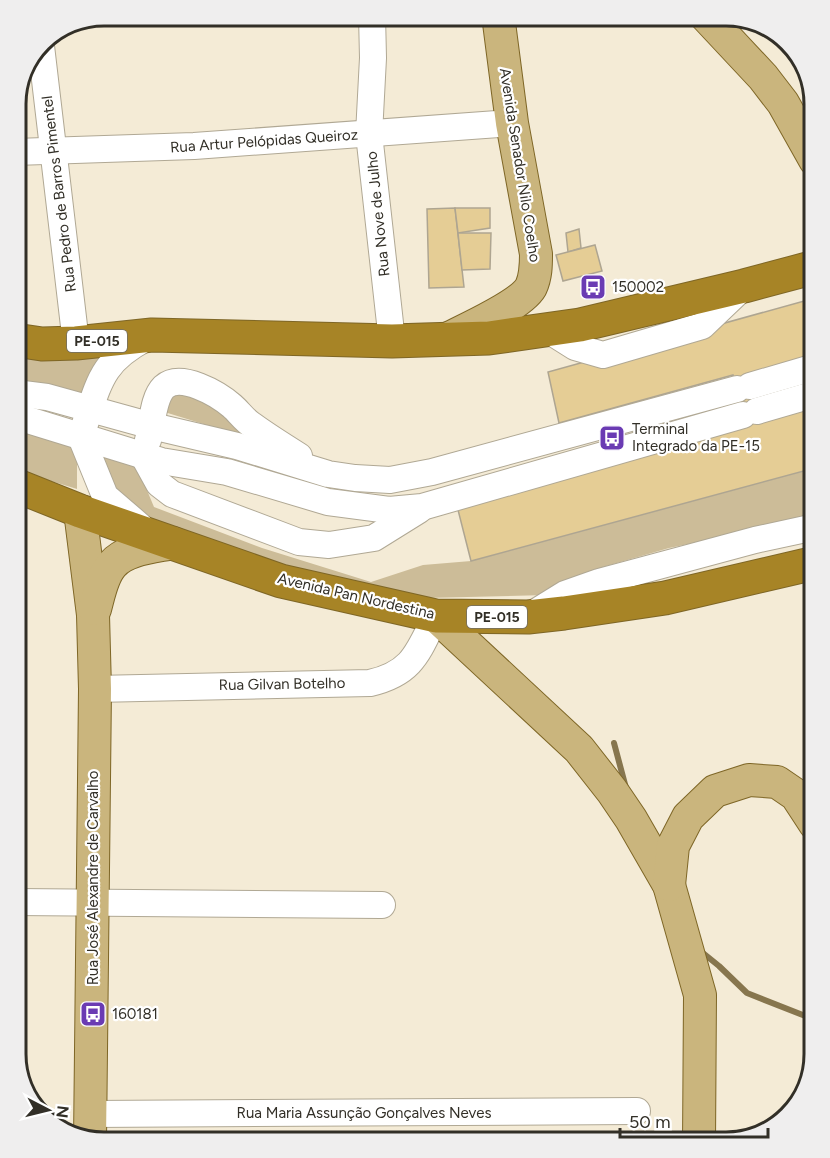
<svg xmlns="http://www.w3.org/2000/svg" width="830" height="1158" font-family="Figtree,sans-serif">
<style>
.green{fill:#ccbc98}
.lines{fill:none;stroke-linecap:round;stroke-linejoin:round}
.stream{stroke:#87764e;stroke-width:6}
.building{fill:#e5cd95;stroke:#aea591;stroke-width:1.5}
.minor-casing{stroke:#b0a894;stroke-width:28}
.major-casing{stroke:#7e6626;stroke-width:34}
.highway-casing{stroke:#7e6626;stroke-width:35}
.minor{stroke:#fff;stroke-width:26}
.major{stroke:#cab57d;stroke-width:32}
.highway{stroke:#a78426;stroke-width:33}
.labels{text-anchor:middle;stroke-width:4.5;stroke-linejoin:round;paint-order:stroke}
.shield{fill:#fff;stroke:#706d68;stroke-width:1.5}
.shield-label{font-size:14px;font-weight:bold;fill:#322f27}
.street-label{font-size:15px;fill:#322f27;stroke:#fff}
.poi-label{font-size:15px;fill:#322f27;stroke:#fff;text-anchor:start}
.rim{fill:none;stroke:#322f27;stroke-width:3}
</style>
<rect width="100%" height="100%" fill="#f4ebd6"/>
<!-- green -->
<g class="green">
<path d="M124,342l-35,57 -74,-16v-28z"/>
<path d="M194,391l71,52 -107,-33 10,-18z"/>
<path d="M15,426l62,22v41l-62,-19z"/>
<path d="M98,454l38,10 18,43 108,41 109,34 52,-17 48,-4 344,-93v50l-146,30 -66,19 -56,28 -122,3 -60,-5 -214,-69 -40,-32z"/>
</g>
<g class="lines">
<!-- stream -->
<g class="stream">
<path d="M614,743l12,45"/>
<path d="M698,949l21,17 28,27 66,26"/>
</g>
</g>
<!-- building -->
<g class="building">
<path d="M455,208l9,79 -35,1 -2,-79z"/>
<path d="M455,208h35v20l-32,5z"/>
<path d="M579,229l2,19 -13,4 -2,-19z"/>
<path d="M458,233h33l-1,36 -28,1z"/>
<path d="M595,245l7,26 -39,10 -7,-26z"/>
<path d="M815,298v59l-68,18 13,46 55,-15v62l-344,93 -15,-59 290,-78 -13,-49 -174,48 -11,-51z"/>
</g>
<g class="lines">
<!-- minor casing -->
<g class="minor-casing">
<g id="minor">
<path d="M372,15l1,43 -4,76 23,207"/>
<path d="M41,46l35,297"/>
<path d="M15,152l179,-6 318,-23"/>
<path d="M548,330l27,17 28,8 99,-29 42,-40"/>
<path d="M750,386l65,-19"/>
<path d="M15,393l32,4 105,29 85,20 91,28 27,4 35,2 42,-8 305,-83"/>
<path d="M757,411l58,-17"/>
<path d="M15,416l146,45 66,11 101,30 61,8 33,-3 321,-92"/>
<path d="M85,424c15,-45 18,-63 61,-86"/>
<path d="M81,437l24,59 36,31"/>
<path d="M148,440c5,-16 4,-41 16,-53 17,-15 54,7 68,19 7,6 12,14 20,19 15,11 31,21 47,31"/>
<path d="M143,455l16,29 13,10 127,48 30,3 45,-7 45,-28"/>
<path d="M531,615l34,-21 34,-12 156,-42 60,-13"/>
<path d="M95,689l275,-6c43,-10 48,-31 66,-67"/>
<path d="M15,902l367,3"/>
<path d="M90,1114l547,-3"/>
</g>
</g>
<!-- major casing -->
<g class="major-casing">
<g id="major">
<path d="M705,15l58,62 20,26 32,57"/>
<path d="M447,339c20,-10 74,-34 84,-52 5,-11 5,-22 5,-33l-24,-131 -14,-108"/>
<path d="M80,511l13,104 2,74 -5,452"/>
<path d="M95,609c4,-14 7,-33 17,-44 13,-16 42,-18 61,-22"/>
<path d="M436,616l143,133 33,42 19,28 38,66 31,110 -1,148"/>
<path d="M669,885l4,-39 15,-29 27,-26 34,-11 28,2 19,13 19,29"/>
</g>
</g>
<!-- highway casing -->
<g class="highway-casing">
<g id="highway">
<path d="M15,340l27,4 34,-1 76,-8 240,6 97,-3 91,-13 164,-39 71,-19"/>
<path d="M15,485l65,26 201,70 155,35 92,1 36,-4 101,-15 150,-35"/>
</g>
</g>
<!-- minor -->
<use href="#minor" class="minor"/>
<!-- major -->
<use href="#major" class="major"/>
<!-- highway -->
<use href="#highway" class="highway"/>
</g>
<!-- icons -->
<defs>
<g id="bus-square" transform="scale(1.35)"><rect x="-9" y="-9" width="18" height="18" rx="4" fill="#6a3bb3" stroke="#fff"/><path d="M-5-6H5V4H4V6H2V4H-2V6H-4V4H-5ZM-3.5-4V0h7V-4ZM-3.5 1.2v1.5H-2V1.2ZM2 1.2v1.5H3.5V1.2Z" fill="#fff"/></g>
</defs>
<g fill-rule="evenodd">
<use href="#bus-square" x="593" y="287"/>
<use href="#bus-square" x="612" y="438"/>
<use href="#bus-square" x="93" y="1014"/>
</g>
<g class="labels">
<!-- shield labels -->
<g class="shield">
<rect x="67" y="330" width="60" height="22" rx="4.5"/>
<rect x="467" y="606" width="60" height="22" rx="4.5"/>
</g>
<g class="shield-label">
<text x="97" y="346">PE-015</text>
<text x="497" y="622">PE-015</text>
</g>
<!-- street labels -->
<g class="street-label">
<text transform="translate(264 141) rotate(-4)" y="5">Rua Artur Pelópidas Queiroz</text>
<text transform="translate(520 165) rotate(81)" y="5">Avenida Senador Nilo Coelho</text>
<text transform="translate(59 194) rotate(-97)" y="5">Rua Pedro de Barros Pimentel</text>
<text transform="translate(378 214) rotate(-96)" y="5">Rua Nove de Julho</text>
<text transform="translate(356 596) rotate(13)" y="5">Avenida Pan Nordestina</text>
<text transform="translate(282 684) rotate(-1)" y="5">Rua Gilvan Botelho</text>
<text transform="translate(93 878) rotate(-90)" y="5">Rua José Alexandre de Carvalho</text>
<text x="364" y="1118">Rua Maria Assunção Gonçalves Neves</text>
</g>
<!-- poi labels -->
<g class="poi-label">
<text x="612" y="292">150002</text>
<text x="632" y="434">Terminal<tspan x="632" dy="17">Integrado da PE-15</tspan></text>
<text x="112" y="1019">160181</text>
</g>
</g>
<!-- crop -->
<path d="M0 0H830V1158H0ZM104 26H726A78 78 0 0 1 804 104V1054A78 78 0 0 1 726 1132H104A78 78 0 0 1 26 1054V104A78 78 0 0 1 104 26Z" fill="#efeeee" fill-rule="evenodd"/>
<path class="rim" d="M104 26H726A78 78 0 0 1 804 104V1054A78 78 0 0 1 726 1132H104A78 78 0 0 1 26 1054V104A78 78 0 0 1 104 26Z"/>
<!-- north arrow -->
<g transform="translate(48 1110) rotate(97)" stroke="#ffffff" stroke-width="4.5" paint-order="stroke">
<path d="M0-4.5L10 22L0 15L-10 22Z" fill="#322f27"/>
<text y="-9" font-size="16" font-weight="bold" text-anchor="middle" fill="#322f27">N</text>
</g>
<!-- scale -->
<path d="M620 1128v9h148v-9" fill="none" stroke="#322f27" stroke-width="3"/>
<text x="629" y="1128" font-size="18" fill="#322f27" stroke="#ffffff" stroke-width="4.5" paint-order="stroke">50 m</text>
</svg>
